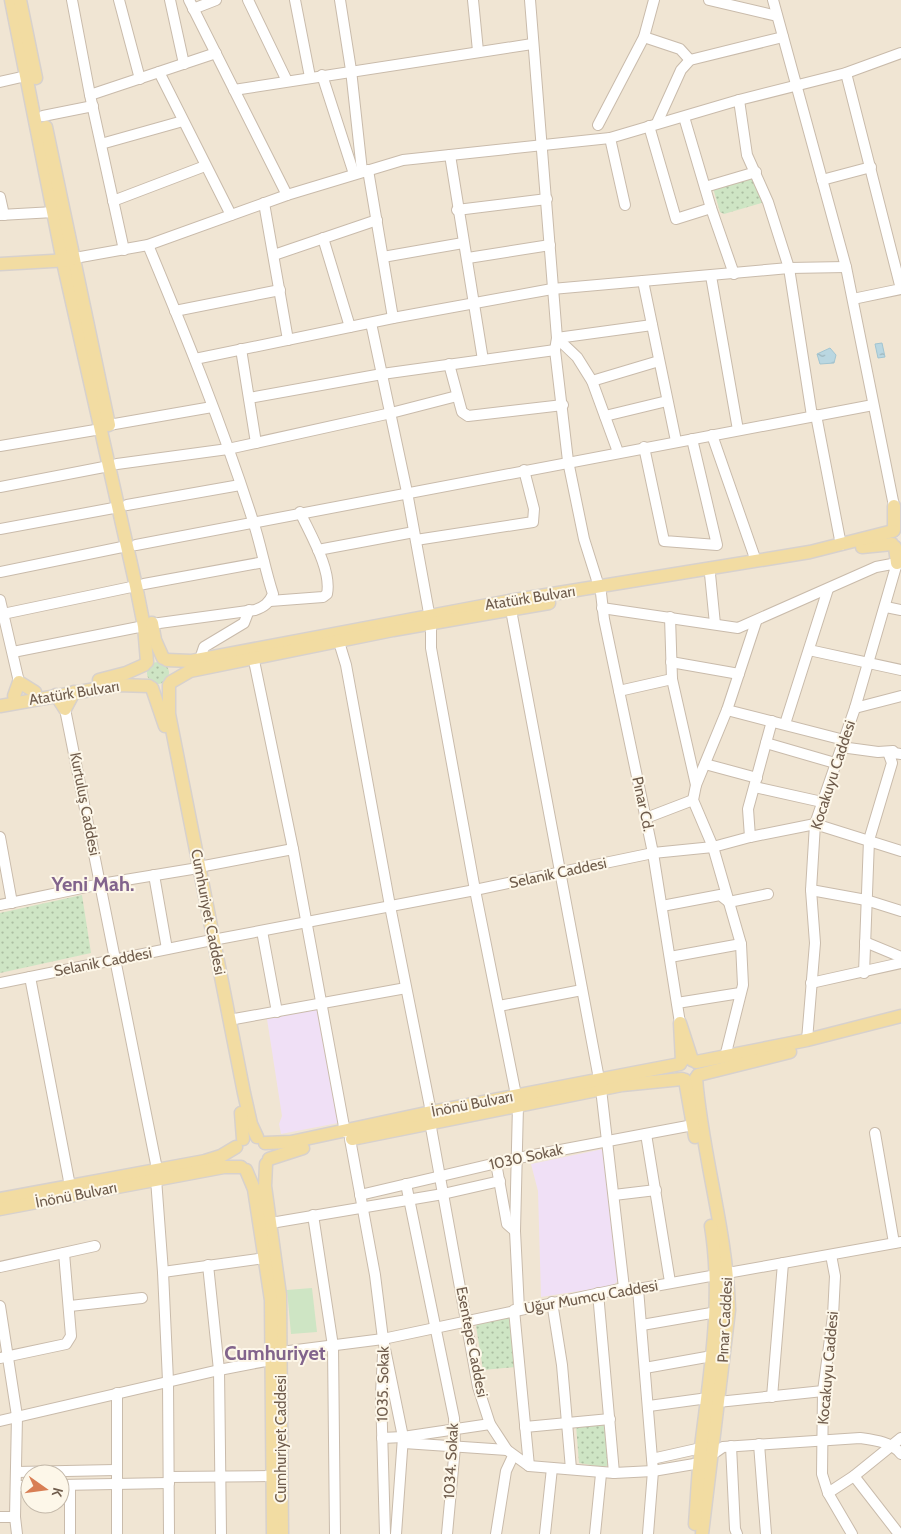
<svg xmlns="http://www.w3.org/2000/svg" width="901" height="1534" font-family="Cabin,sans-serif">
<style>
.residential{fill:#f0e5d3;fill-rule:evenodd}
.education{fill:#f0e0f6}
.grass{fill:url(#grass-dots)}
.garden{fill:#cee5c4}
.water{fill:url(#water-ripples);stroke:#a2c5d1}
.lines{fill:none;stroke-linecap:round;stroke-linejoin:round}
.minor-casing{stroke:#c9bbab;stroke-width:12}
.major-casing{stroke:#d7d1cd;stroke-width:15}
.minor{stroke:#fff;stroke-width:10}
.major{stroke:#f2dca2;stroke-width:12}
.labels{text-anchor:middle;stroke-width:4;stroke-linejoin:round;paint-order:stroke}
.street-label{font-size:15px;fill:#6f5c4c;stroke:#fdf7e9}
.district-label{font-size:20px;font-weight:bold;fill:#82648c;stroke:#fdf7e9}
</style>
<defs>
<pattern id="grass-dots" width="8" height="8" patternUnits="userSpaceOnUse" patternTransform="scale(1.25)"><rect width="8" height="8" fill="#cee5c4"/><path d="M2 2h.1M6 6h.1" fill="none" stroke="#abbda1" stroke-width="1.8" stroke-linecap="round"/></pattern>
<pattern id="water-ripples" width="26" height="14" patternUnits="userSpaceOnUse" patternTransform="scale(1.25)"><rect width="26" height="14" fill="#bad7e1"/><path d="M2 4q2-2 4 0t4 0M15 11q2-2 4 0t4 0" fill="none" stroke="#9bb2b9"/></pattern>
</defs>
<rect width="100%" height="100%" fill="#faf3e3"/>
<!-- residential -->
<path class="residential" d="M0,0h901v1534h-901zM30,1474h30v30h-30z"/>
<!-- education -->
<g class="education">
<path d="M318,1009l20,114 -57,11 -2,-10 3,-8 -15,-97z"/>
<path d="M603,1149l16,131 -7,6 -71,11 -3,-106 -7,-27z"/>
</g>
<!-- grass -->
<g class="grass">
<path d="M755,176l10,26 -41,12 -4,-2 -7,-24z"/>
<circle cx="158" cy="673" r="11"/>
<path d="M82,895l9,58 -91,20v-60z"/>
<path d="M509,1317l3,5 4,45 -33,3 -7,-44 4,-4z"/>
<path d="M607,1421l3,44 -7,2 -24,-4 -3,-38z"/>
</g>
<!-- garden -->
<path class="garden" d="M312,1288l5,44 -26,2 -4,-44z"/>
<!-- water -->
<g class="water">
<path d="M882,343l3,14 -7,1 -3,-14z"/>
<path d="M830,348l6,7 -2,8 -14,1 -3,-10z"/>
</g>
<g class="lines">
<!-- minor casing -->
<g class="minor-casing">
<g id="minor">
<path d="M72,0l18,95 34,155"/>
<path d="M119,0l21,79"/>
<path d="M170,0l14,64"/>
<path d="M189,0l98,195"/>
<path d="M248,0l39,81"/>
<path d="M295,0l15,77"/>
<path d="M340,0l11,70 11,101"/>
<path d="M473,0l5,51"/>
<path d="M530,0l27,338 -2,12 13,111 16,78 17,54 3,26 49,234 27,170"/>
<path d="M709,0l68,16"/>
<path d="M773,0l73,267 48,239"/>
<path d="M193,9l23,-9"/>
<path d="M644,37l36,12 10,11"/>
<path d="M159,72l72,143"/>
<path d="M846,73l55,216 -48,10"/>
<path d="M322,75l32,99"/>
<path d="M0,82l26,-6"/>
<path d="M234,90l298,-46"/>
<path d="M90,95l126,-42"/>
<path d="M739,100l8,55 21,47 21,66 23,148"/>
<path d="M43,116l50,-10"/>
<path d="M684,117l27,91 23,66"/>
<path d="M657,123l24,-53 9,-10 93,-23"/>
<path d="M598,125l46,-88 10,-37"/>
<path d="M649,126l27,93 35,-11"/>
<path d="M610,138l15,67"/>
<path d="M101,144l82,-23"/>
<path d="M450,155l33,205"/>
<path d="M368,170l25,148"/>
<path d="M822,180l49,-13"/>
<path d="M705,187l51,-15"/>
<path d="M0,197l4,18"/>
<path d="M113,201l92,-35"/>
<path d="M264,203l24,137"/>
<path d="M457,210l90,-11"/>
<path d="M0,215l54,-3"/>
<path d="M323,238l27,89"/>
<path d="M148,245c38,91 75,182 105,276 8,24 12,49 20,73 -4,9 -9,13 -18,16l-103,14"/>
<path d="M274,255l103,-35"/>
<path d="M383,257l80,-14"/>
<path d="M75,258l73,-13 139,-50 116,-35 207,-22 129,-38 107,-27 55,-20"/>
<path d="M468,258l82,-13"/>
<path d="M711,276l27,154"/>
<path d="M643,281l33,160"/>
<path d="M175,311l105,-21"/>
<path d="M371,323l36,169 24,132v24l44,242 41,205"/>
<path d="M557,338l20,19 15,24 26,71"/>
<path d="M557,338l95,-13"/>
<path d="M241,349l15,94"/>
<path d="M195,359l198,-41 159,-29 237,-21 57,-1"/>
<path d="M449,364l13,48 6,4 95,-11"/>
<path d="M592,381l67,-20"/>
<path d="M249,398l133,-24 173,-24"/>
<path d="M816,415l25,130"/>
<path d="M605,416l62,-15"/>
<path d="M109,425l103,-18"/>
<path d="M712,435l44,126"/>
<path d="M0,446l101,-17"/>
<path d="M644,447l20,94 53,4 -25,-106"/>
<path d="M117,464l111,-15 163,-36 66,-17"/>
<path d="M0,487l109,-21"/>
<path d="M127,505l113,-20"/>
<path d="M0,529l119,-22"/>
<path d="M416,540l117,-18 1,-13 -10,-39"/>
<path d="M136,545l737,-140"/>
<path d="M318,550l96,-18"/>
<path d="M0,572l127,-26"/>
<path d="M710,574l5,50"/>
<path d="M144,584l120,-22"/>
<path d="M0,600l19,82"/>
<path d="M270,601l53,-4 4,-3c5,-24 -17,-60 -27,-82"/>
<path d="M886,607l15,3"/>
<path d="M602,608l136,20 138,-61 21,-4 -42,145 -40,116 -4,66 4,53 -8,97"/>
<path d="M511,610l88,469"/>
<path d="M3,614l133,-28"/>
<path d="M670,617l2,62 24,106"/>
<path d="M339,642l7,23 44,241 41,206"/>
<path d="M809,650l92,20"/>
<path d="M252,651l41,198 52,283"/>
<path d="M13,652l131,-26"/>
<path d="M200,659l4,-12 40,-24 5,-13"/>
<path d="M671,662l68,12"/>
<path d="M619,691l53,-12"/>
<path d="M855,708l46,-12"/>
<path d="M65,709l92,460"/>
<path d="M727,710l117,30"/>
<path d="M785,724l43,-135"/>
<path d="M766,743l69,20"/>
<path d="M841,747l37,5 15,-1"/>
<path d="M705,764l52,14"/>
<path d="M755,787l67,15"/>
<path d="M646,818l47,-18"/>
<path d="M0,837l12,66"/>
<path d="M750,837l-2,-28 24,-88"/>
<path d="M199,867l94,-18"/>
<path d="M154,875l13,74"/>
<path d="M811,890l55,10 35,11"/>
<path d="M0,905l101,-21 91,-15"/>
<path d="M662,906l58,-11 9,7 39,-8"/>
<path d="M262,931l15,81"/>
<path d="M213,940l262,-50 178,-37 60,-6 37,-10 65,-13 86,27"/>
<path d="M865,942l36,15"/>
<path d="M670,957l71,-13"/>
<path d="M864,973l5,-133 23,-77 -4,-11 13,2"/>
<path d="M30,977l40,209"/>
<path d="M0,983l207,-42"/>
<path d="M811,983l90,-20"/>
<path d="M677,1003l63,-10"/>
<path d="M499,1006l83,-16"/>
<path d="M229,1020l177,-32"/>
<path d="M725,1057l18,-72 -2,-41 -28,-97 -20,-47 3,-15 31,-75 29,-88"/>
<path d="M601,1089l23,199"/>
<path d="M518,1105l-3,126 4,78"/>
<path d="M430,1122l48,265 12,37 17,26 22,16 85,7 39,-2 47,-8"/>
<path d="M875,1133l19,110"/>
<path d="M646,1134l24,148"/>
<path d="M350,1139l25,136 8,64 20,98 -7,97"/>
<path d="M496,1163l11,61 8,7"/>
<path d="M156,1179l7,93 5,109 1,153"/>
<path d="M406,1184l48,234 1,29 -8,87"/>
<path d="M360,1195l158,-37 175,-33"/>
<path d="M614,1195l42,-5"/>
<path d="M313,1215l20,131 2,188"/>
<path d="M271,1223l172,-29 57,-13"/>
<path d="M831,1255l4,21 -2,40 -10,75 -1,83 6,19 24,41"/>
<path d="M208,1265l11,105 2,164"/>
<path d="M0,1267l95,-21"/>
<path d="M163,1272l102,-14"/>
<path d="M638,1289l15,182 -5,63"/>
<path d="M598,1293l16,180"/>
<path d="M552,1302l10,63 9,104"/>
<path d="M0,1306l17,110 -2,101 2,17"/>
<path d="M70,1306l72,-8"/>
<path d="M514,1310l15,156"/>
<path d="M642,1325l75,-13"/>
<path d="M281,1352l102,-13 241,-51 14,1 263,-47"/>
<path d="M383,1355l-2,38 4,141"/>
<path d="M0,1358l66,-14 5,-8 -7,-83"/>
<path d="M645,1368l67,-12"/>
<path d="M117,1393v141"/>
<path d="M772,1397l11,-134"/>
<path d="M718,1402l105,-11"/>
<path d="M649,1406l59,-8"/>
<path d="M0,1421l219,-51 52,-10"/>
<path d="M525,1427l85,-8"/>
<path d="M382,1438l21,-1 87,-13"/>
<path d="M404,1443l103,7"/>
<path d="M759,1444l7,90"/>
<path d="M731,1446l4,83 2,5"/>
<path d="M713,1454l10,-7 137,-9c14,2 32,4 41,16"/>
<path d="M652,1459l49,-11"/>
<path d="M17,1472l98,-2"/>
<path d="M854,1476l45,58"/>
<path d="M169,1477l102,-1"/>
<path d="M60,1485l109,-2"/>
<path d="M17,1486h13"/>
<path d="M828,1493l26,-17 47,-38"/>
<path d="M0,1517h15"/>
<path d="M70,1534v-49"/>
<path d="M496,1534l10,-63 7,-15"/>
<path d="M545,1534l7,-66"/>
<path d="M595,1534l6,-60"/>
</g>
</g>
<!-- major casing -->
<g class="major-casing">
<g id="major">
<path d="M11,0l52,262 73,324 8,40 3,36"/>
<path d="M20,0l16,78"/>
<path d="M46,127l63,298"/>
<path d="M0,264l70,-4"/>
<path d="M894,506v24"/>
<path d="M862,547l30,-3"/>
<path d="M895,547l2,16"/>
<path d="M152,623l3,17 8,18"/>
<path d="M167,660l24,1 318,-60 301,-49 83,-21"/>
<path d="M99,680l27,-7 18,-8"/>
<path d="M171,682l19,-11 203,-41 156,-27"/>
<path d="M169,685v29l75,379 7,31 6,13"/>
<path d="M152,688l13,38"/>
<path d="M56,695l9,14 9,-17"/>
<path d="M14,696l5,-14 16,10"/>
<path d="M0,706l118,-21 31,1"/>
<path d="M682,1061l-2,-38 12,37"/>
<path d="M696,1062l111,-22 94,-24"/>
<path d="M698,1075l92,-23"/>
<path d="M696,1078c6,78 31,153 33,232l-27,224"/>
<path d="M685,1080l10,57"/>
<path d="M241,1113l2,26"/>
<path d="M352,1139l270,-54 60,-6"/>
<path d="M265,1143l26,-1 140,-30 249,-48"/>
<path d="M269,1159l34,-11"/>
<path d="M266,1164l-1,22 15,109 2,239"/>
<path d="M246,1170l8,19 17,111 2,234"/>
<path d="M0,1199l205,-38 16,-5 15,-9"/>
<path d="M0,1209l224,-42h17"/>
<path d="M695,1524c2,-25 3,-51 6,-77 9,-74 22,-147 10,-221"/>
</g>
</g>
<!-- minor -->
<use href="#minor" class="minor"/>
<!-- major -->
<use href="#major" class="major"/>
</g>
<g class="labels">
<!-- street labels -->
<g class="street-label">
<text transform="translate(530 598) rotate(-9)" y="5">Atatürk Bulvarı</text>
<text transform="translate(74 693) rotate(-9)" y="5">Atatürk Bulvarı</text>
<text transform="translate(833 775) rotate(-72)" y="5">Kocakuyu Caddesi</text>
<text transform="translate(85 804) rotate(79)" y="5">Kurtuluş Caddesi</text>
<text transform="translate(643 804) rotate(78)" y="5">Pınar Cd.</text>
<text transform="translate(558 873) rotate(-12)" y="5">Selanik Caddesi</text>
<text transform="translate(208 912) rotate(79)" y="5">Cumhuriyet Caddesi</text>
<text transform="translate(103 962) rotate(-11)" y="5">Selanik Caddesi</text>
<text transform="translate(472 1104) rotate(-11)" y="5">İnönü Bulvarı</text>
<text transform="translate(526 1157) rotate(-12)" y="5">1030 Sokak</text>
<text transform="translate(76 1195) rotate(-11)" y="5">İnönü Bulvarı</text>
<text transform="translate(591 1297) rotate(-10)" y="5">Uğur Mumcu Caddesi</text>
<text transform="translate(725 1320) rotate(-87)" y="5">Pınar Caddesi</text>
<text transform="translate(472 1342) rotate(79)" y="5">Esentepe Caddesi</text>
<text transform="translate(828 1368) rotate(-85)" y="5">Kocakuyu Caddesi</text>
<text transform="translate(383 1384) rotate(-89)" y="5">1035. Sokak</text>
<text transform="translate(281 1439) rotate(-90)" y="5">Cumhuriyet Caddesi</text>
<text transform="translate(451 1461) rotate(-87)" y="5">1034. Sokak</text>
</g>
<!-- district labels -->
<g class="district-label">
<text x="93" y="891">Yeni Mah.</text>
<text x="275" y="1360">Cumhuriyet</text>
</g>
</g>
<!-- north arrow -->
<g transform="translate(45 1489) rotate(104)"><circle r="24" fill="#fdf7e9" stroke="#c4b9aa"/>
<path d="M0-4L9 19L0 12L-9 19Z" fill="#d87e54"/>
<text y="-8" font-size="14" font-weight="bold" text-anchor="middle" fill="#6f5c4c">K</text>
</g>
</svg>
